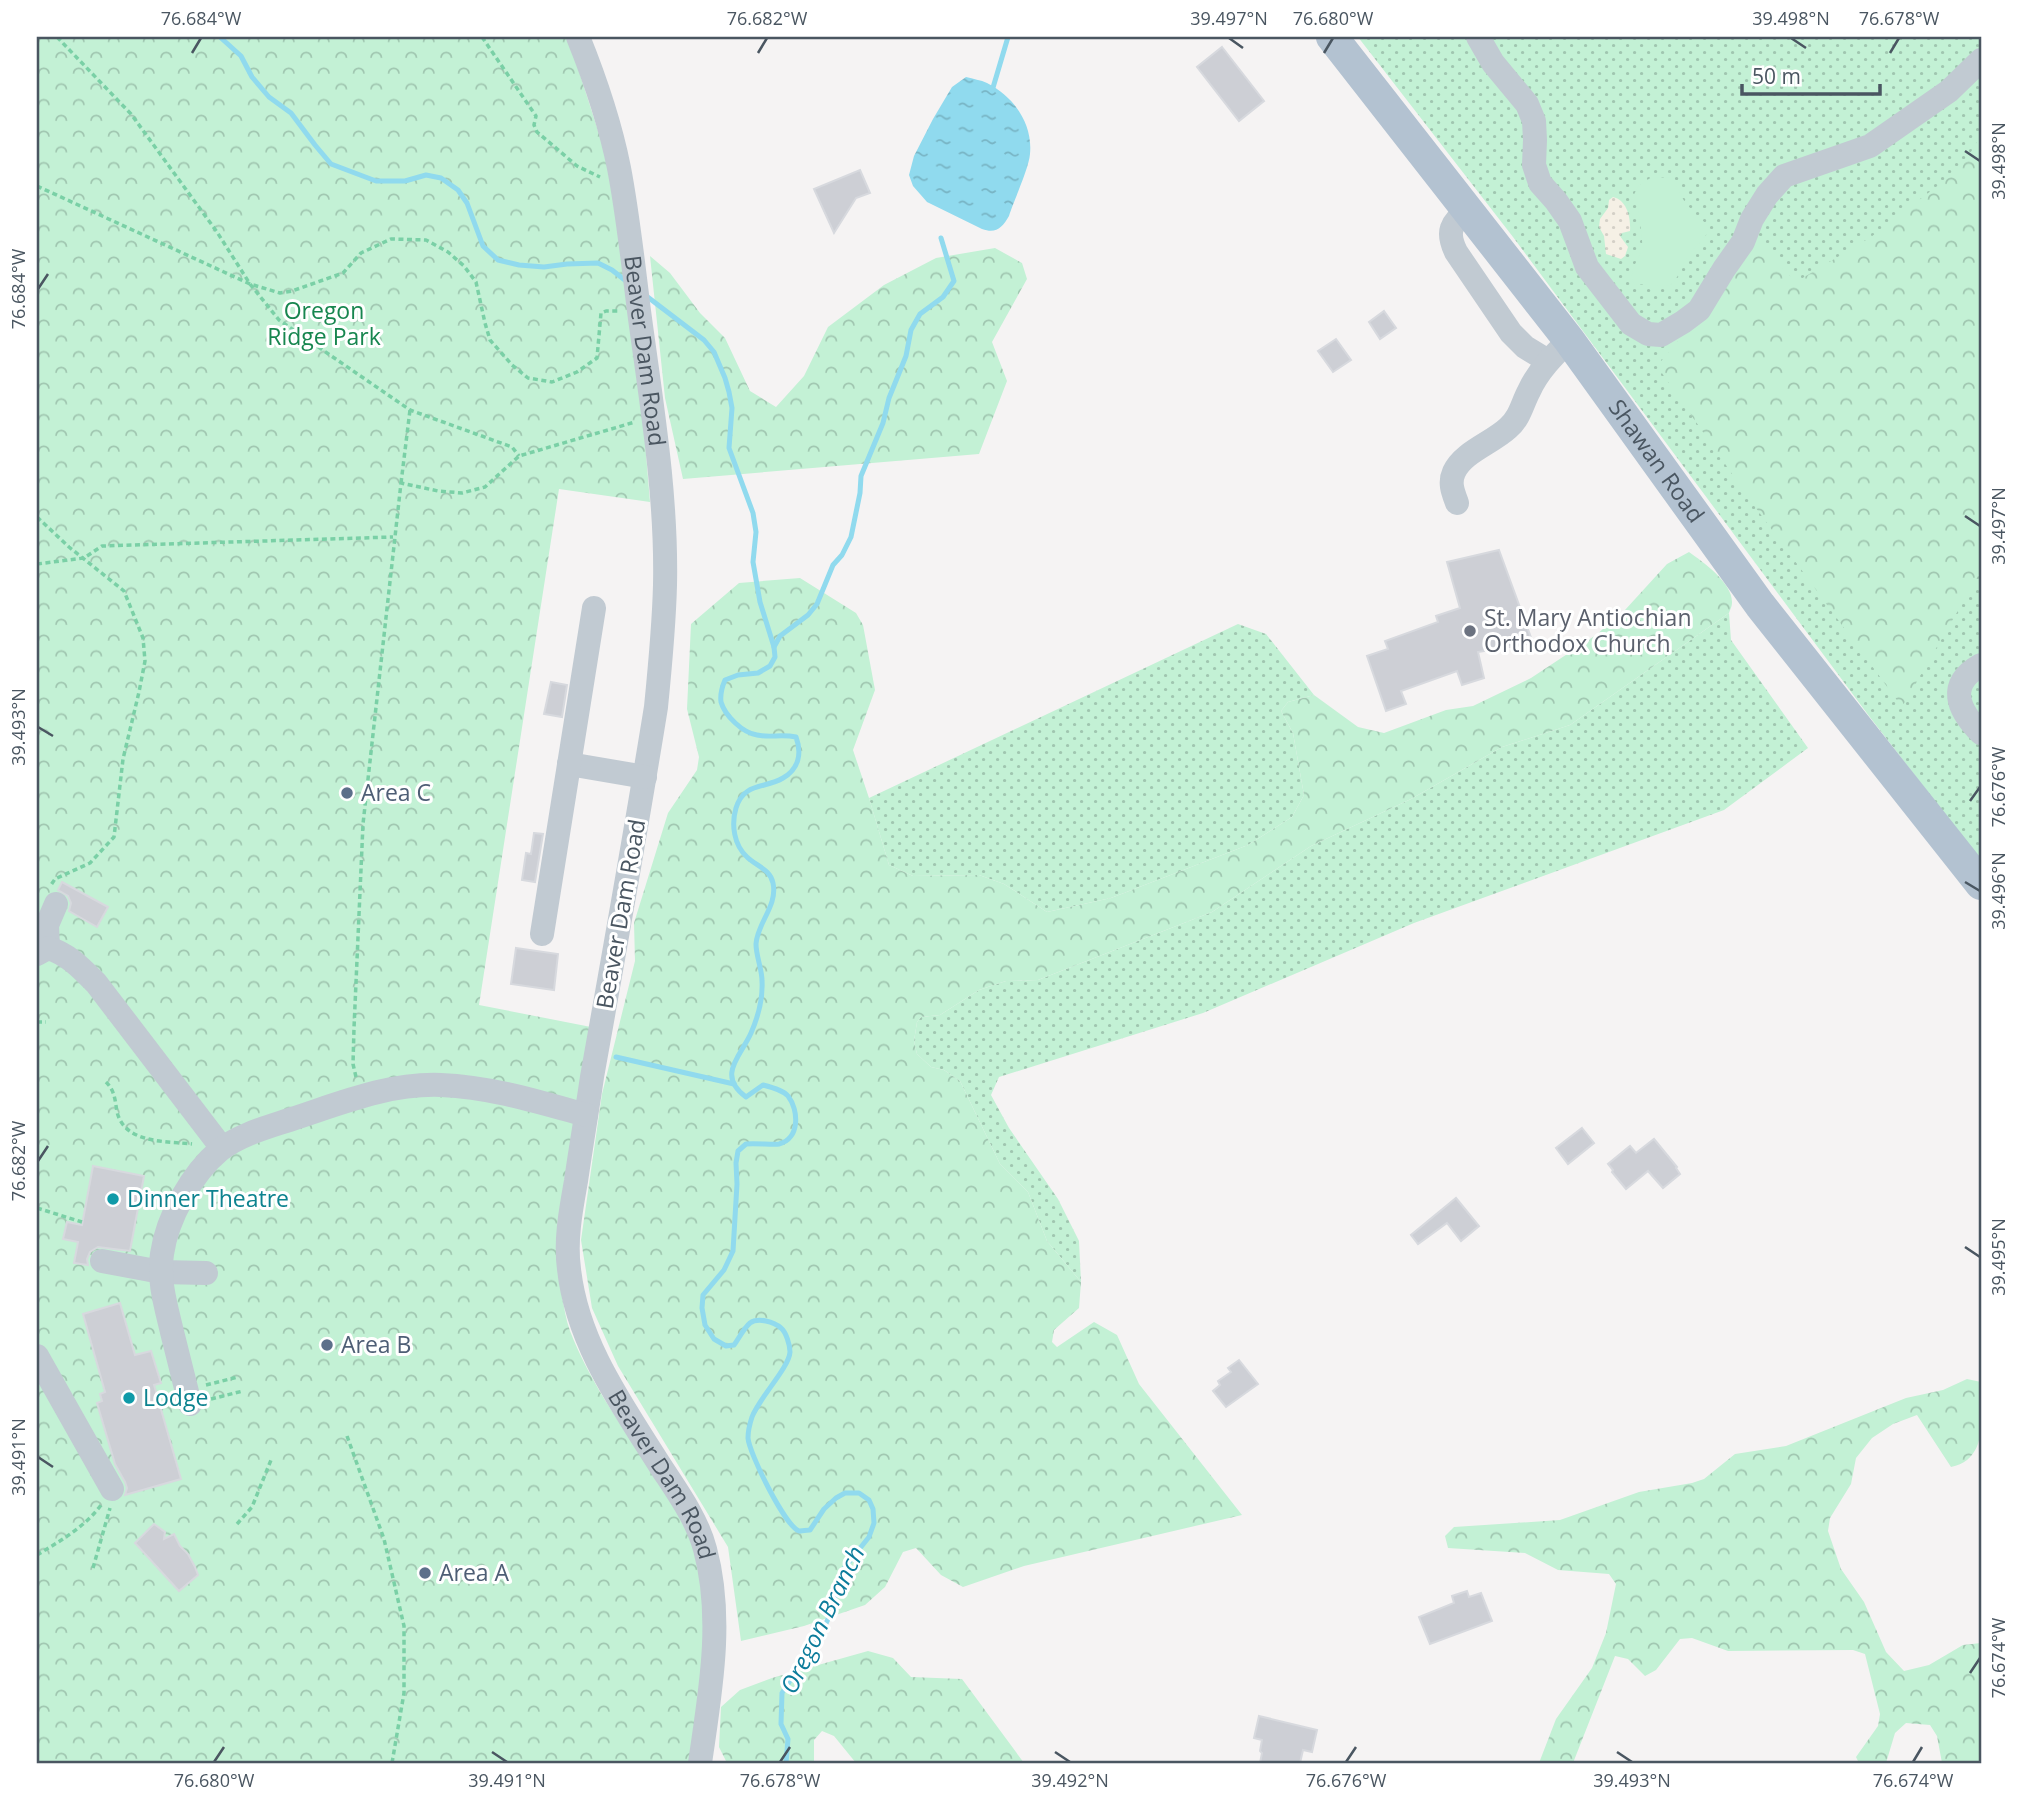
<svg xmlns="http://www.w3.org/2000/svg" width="2018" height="1800" font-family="'Open Sans',sans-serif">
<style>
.grass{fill:url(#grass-dots)}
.forest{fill:url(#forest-crowns)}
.sand{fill:url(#sand-dots)}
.garden{fill:#c3f1d5}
.water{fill:url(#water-ripples)}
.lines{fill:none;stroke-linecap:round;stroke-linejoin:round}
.stream{stroke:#90daee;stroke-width:5}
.building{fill:#cdcfd5;stroke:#d7d9de;stroke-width:2}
.path{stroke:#7ad0a6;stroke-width:3.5;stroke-dasharray:5 3.5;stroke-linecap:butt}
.minor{stroke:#c1cad2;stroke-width:24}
.major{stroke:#b3c2d1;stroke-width:32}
.ticks{fill:none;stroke:#4a5661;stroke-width:2.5}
.worship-dot{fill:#6b7280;stroke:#fff;stroke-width:2.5}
.service-dot{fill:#5c6f8a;stroke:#fff;stroke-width:2.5}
.culture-dot{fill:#0f9aa8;stroke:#fff;stroke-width:2.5}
.labels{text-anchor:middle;stroke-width:6;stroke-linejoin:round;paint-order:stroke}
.park-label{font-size:23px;fill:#17864f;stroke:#fff}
.street-label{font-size:23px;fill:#4a5661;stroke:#fff}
.worship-label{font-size:23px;fill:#5b616d;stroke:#fff;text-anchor:start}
.service-label{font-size:23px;fill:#4e5e75;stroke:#fff;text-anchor:start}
.culture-label{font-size:23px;fill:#0d838f;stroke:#fff;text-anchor:start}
.water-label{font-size:24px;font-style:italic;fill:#0c7c9b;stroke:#fff}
.neatline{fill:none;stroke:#4a5661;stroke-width:2.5}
.ticks-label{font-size:18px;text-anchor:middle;fill:#4a5661}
</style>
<defs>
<pattern id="grass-dots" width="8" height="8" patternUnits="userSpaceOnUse" patternTransform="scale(1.75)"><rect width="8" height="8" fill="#c3f1d5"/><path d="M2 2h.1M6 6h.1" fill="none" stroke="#a0c6b0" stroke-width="1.8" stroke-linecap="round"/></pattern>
<pattern id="forest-crowns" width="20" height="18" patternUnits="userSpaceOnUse" patternTransform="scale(1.75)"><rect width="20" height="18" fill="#c3f1d5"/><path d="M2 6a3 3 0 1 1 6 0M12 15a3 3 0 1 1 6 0" fill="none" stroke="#a0c6b0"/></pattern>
<pattern id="sand-dots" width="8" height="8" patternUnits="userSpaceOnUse" patternTransform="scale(1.75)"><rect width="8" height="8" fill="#f5f0e5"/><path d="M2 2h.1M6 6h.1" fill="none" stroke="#d4d0c7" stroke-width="1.8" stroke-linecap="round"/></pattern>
<pattern id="water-ripples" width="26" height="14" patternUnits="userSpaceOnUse" patternTransform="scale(1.75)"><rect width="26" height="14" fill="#90daee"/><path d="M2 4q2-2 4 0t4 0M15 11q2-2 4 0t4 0" fill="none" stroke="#78b4c4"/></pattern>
</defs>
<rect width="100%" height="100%" fill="#f5f3f3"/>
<!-- grass -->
<g class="grass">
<path d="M1358,37h623v824l-112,-145 -356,-479z"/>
<path d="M1729,613l2,27 77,108 -84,62 -310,113 -211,90 -204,64 -8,18 18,33 49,71 21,42 2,41 -34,-41 -19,-49 -28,-28 -40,-83 -16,-11 -13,-3 -14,-13 -3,-13 3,-19 4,-5 19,-2 39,-25 27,-9 32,-1 174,-68 99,-66 100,-47 91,-52 68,-22z"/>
<path d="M1238,624l28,10 48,61 -26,7 -7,9 12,22 11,62 -12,22 -44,28 -137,53 -64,14 -43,-28 -25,-9 -66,1 -24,-11 -20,-67z"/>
</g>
<!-- forest -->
<g class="forest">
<path d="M37,37h531l42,131 33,250 7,84 -91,-13 -80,516 112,22 -29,268c2,12 4,25 8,36 19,49 49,91 77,133 18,28 39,57 48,88 20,65 2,145 -5,211h-653z"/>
<path d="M1981,135v436l-79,136 -149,-203 -96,-138 102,-123 37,39 75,-45 91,-70z"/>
<path d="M995,248l27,15 5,16 -35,63 15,39 -28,73 -296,25 -18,-81 -15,-142 20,17 30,40 25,25 25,53 26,16 28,-31 24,-49 56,-42 52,-27z"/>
<path d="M1689,552c14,10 44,31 43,51 0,3 -2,7 -3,10l-159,112 -68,22 -91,52 -100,47 -99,66 -174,68 -32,1 -27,9 -39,25 -19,2 -4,5 -3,19 3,13 14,13 13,3 16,11 40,83 28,28 19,49 34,41 -2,26 -25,22 -2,12 5,5 37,-25 23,13 22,49 103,131 -218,51 -61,21 -22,-12 -25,-27 -13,4 -18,35 -20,18 -61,21 -63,15 -13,-94 -110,-181 -26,-58 -11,-68 21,-146 33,-133 -1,-38 34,-110 29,-43 2,-13 -12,-48 4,-85 48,-41 61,-5 56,35 7,12 12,65 -22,60 16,48 20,67 24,11 66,-1 25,9 43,28 64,-14 137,-53 44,-28 12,-22 -11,-62 -12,-22 7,-9 26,-7 44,32 26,6 62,-23 27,-4 58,-28 65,-43 29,-25 42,-46z"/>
<path d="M1967,1379l14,3c0,31 9,77 -30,85l-34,-52 -24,9 -21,14 -16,20 -5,26 -21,34 -2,13 13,38 23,33 22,50 18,19 25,-6 34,-20 18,-2v120h-39l-5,-27 -7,-11 -24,-2 -11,10 -9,30h-27l-3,-6 22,-31 2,-12 -15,-60 -12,-4 -125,1 -36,-13 -12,1 -24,31 -11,6 -17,-17 -13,-3 -42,107h-34l17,-44 36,-51 14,-35 10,-49 -7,-10 -51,-4 -33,-17 -77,-5 -3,-12 9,-9 106,-7 79,-28 53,-9 12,-4 31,-25 51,-8 120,-48 37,-8z"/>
<path d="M868,1651l25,7 18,19 51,2 62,84h-168l-22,-27 -12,-5 -8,9v23h-87l-8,-16 2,-40 19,-17 32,-12z"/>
</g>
<!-- sand -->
<path class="sand" d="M1613,197c14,3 18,21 17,34l-8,2 -2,3 8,11 -3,9 -4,3 -15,-5 -2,-18 -5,-9 1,-8 8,-11 1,-8z"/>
<!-- garden -->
<path class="garden" d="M1652,177l21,1c5,11 9,22 17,30 6,8 14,12 20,21 -7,13 -19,20 -25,32 -7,10 -4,14 -15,25l-36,-2c-7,-15 6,-23 8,-38 1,-13 -4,-28 -4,-41l-7,-5 8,-15z"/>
<!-- water -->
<path class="water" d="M966,77c7,2 15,3 21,6 26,13 46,40 43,71 -1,14 -16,46 -21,62 -7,12 -13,18 -27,13l-55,-27 -14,-16 -4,-11 5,-19 19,-37 19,-32z"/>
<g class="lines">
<!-- stream -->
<g class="stream">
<path d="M220,37l21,19 11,21 17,20 22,16 24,32 16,19 45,17h29l21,-6 15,3 17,12 9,13 16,43 15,14 21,5 25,2 23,-3 31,-1 14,7 14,11"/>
<path d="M992,91l16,-54"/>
<path d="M645,295l59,45 10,12 11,26 4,14 3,16 -3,40 24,65 3,19 -3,30 7,40 14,45 1,10 -5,9 -12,7 -20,2 -13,5c-3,7 -5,14 -4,22 4,14 22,31 36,33 13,3 24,-1 39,2 6,16 3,32 -13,41 -18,11 -39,4 -47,30 -5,17 -2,37 11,49 9,9 23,12 26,26 5,23 -16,40 -17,61 0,12 6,25 6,37 1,17 -4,36 -11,52 -10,23 -35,42 -5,64l17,-12c8,2 20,5 25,11 11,14 12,43 -9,48 -5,1 -24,-1 -33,0l-8,7 -2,12 1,21 -4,67 -9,19 -21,25 -1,13 3,17 9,14 12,7 8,-1c5,-7 10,-17 16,-22 8,-6 24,-1 31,5 5,4 9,17 9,24 -1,16 -31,46 -38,65 -2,6 -4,15 -4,21 1,15 37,88 51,93 1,0 10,-1 11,-1l14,-21 12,-11 9,-5h14l10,7 4,9 1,14 -5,14 -28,35 -9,38 -8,18 -42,65 -1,31 7,15 -2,24"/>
<path d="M774,647l6,-11 28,-21 9,-11 16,-39 9,-10 9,-18 9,-44 1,-17 22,-53 6,-25 17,-42 5,-26 9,-16 23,-17 11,-16 -13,-43"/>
<path d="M616,1057l118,27"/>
</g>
</g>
<!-- building -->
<g class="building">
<path d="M1222,47l42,54 -25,20 -42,-54z"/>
<path d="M860,170l10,23 -14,5 -22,35 -20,-44z"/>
<path d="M1384,311l12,17 -16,11 -11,-17z"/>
<path d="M1336,339l15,21 -18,12 -15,-21z"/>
<path d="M1499,550l34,93 -55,9 6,26 -22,7 -5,-14 -56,20 5,13 -20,7 -19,-55 21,-7 -3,-8 53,-19 -2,-6 24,-8 -13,-46z"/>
<path d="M551,682l16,3 -5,32 -18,-3z"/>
<path d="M534,833l9,1 -8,48 -13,-2 4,-27 5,1z"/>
<path d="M62,882l46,25 -11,20 -28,-16 2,-8 -3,-7 -10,-6z"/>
<path d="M516,948l42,6 -4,36 -43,-6z"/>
<path d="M1582,1128l12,15 -26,21 -12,-16z"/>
<path d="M1654,1139l23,28 -1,1 4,6 -17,14 -15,-17 -22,18 -14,-17 1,-2 -5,-6 22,-18 6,7z"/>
<path d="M93,1166l51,10 -14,75 -32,-4 -8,5 -3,7 1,6 -14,-2 4,-21 -15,-3 4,-17 15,3z"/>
<path d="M1456,1198l23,28 -18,15 -14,-18 -29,21 -7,-9z"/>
<path d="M120,1303l15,52 16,-4 10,32 -7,2 27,94 -56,16 2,-7 -2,-6 -10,-18 -18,-61 5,-2 -2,-7 5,-2 -22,-78z"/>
<path d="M1239,1360l19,24 -32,23 -13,-16 7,-6 -2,-4 13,-9 -3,-4z"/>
<path d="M154,1524l11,8 -1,7 10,-5 6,12 8,8 7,13 3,8 -19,16 -44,-48z"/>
<path d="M1467,1591l2,6 12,-4 11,28 -62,23 -11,-27 35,-14 -2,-7z"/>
<path d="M1259,1716l58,14 -5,22 -9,-2 -3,13h-40l2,-10 -2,-2 2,-11 -8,-2z"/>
</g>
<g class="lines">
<!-- path -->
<g class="path">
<path d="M57,37l74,77 86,118 33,52 29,36 131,90 102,37 7,9"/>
<path d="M482,37l54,79 -2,9 3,7 40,34 23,11"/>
<path d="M37,186l213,98 30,9 12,-2 51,-18 18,-20 30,-14 35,1 22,12 16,14 12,16 9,41 5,17 22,25 16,13 24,4 25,-10 20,-14 4,-45 5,-2h13"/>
<path d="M401,483l9,-73"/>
<path d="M37,517l32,30 55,44 19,47 2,23 -6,31 -16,67 -9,78 -24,26 -35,16 -4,6"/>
<path d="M37,564l47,-6 18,-12 291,-9"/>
<path d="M37,1022h9"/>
<path d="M356,1077l-3,-13 1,-36 9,-204 38,-341 37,8 24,2 23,-6 34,-31 116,-34"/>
<path d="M106,1082c9,9 9,18 11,30 8,32 49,29 75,32"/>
<path d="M37,1208l45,14"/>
<path d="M206,1385l32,-8"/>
<path d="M211,1399l32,-8"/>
<path d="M347,1436l37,103 20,87v67l-12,70"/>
<path d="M237,1524l15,-17 19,-47"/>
<path d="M37,1555c23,-14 48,-28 64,-50"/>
<path d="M93,1568l17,-60"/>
</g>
<!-- minor -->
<g class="minor">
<path id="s1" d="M578,37c17,42 32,86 41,131 9,47 14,95 20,143 12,90 28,183 26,274 -1,41 -5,82 -9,122 -20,124 -42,247 -64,370 -5,35 -11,69 -16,104 -5,28 -11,59 -7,88 8,74 53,136 92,198 17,26 36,52 44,82 19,70 5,144 -5,214"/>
<path d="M1478,37l15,26 34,41 7,17 1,19 -1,25 6,18 16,18 14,20 17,46 44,57 17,10 13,1 22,-13 16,-12 25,-41 19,-27 9,-23 15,-24 17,-19 86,-30 79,-55 32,-31"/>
<path d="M1468,209c-17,15 -22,22 -12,43l55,81 14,14 23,14"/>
<path d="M1457,503c-4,-11 -8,-20 -3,-31 9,-20 38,-29 54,-44 12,-10 14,-24 21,-37 9,-20 25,-36 40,-51"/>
<path d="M1981,665c-34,19 -24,44 0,68"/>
<path d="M569,764l76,13"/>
<path d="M542,934l52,-326"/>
<path d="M48,948l-1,-23 9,-21"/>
<path d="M37,954l11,-6c20,6 33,20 48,35l126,165"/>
<path d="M102,1261l59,11 45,1"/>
<path d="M37,1356l75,133"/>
<path d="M190,1404c-6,-24 -12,-48 -18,-72 -6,-26 -14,-51 -10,-78 5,-36 30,-81 58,-104 21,-16 48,-23 72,-31 49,-16 97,-36 149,-34 50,2 98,17 145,30"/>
</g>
<!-- major -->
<path class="major" id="s2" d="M1332,37l237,303 191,265 221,279"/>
</g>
<!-- ticks -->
<path class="ticks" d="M1229,38l14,10M1791,38l15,10M192,53l9,-15M758,53l9,-15M1324,53l9,-15M1890,53l9,-15M1965,151l15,10M38,289l10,-15M1965,516l15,10M38,727l15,9M1970,801l10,-14M1965,882l15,9M38,1161l10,-15M1965,1247l15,10M38,1457l15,10M1970,1673l10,-15M492,1752l15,10M1055,1752l15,10M1617,1752l15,10M214,1762l10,-15M780,1762l10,-15M1346,1762l10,-15M1913,1762l9,-15"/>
<!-- markers -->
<circle class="worship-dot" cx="1470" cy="631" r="7"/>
<g class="service-dot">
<circle cx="347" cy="793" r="7"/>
<circle cx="327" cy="1345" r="7"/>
<circle cx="425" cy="1573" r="7"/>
</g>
<g class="culture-dot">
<circle cx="113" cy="1199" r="7"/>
<circle cx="129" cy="1398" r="7"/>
</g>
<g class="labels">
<!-- park labels -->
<g class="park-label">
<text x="324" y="319">Oregon<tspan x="324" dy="26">Ridge Park</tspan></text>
</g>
<!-- street labels -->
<g class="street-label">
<text dy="8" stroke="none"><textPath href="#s1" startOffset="322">Beaver Dam Road</textPath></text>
<text dy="8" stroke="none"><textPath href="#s2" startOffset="534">Shawan Road</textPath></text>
<text transform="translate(621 914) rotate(-80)" y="8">Beaver Dam Road</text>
<text dy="8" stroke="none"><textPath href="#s1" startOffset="1477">Beaver Dam Road</textPath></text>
</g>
<!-- worship labels -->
<g class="worship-label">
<text x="1484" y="626">St. Mary Antiochian<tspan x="1484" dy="26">Orthodox Church</tspan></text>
</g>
<!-- service labels -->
<g class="service-label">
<text x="361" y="801">Area C</text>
<text x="341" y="1353">Area B</text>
<text x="439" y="1581">Area A</text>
</g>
<!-- culture labels -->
<g class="culture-label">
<text x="127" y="1207">Dinner Theatre</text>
<text x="143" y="1406">Lodge</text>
</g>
<!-- water labels -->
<g class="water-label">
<text transform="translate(823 1620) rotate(-64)" y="8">Oregon Branch</text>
</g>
</g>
<!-- border -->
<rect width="2018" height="1800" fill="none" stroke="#ffffff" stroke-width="77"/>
<!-- scale -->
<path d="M1742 84v10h138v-10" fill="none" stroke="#4a5661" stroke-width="3.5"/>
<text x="1752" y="84" font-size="21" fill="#4a5661" stroke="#ffffff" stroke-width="5" paint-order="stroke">50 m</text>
<rect x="38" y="38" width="1942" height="1724" class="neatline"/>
<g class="ticks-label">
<text x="201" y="25">76.684°W</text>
<text x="767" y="25">76.682°W</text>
<text x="1229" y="25">39.497°N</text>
<text x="1333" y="25">76.680°W</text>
<text x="1791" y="25">39.498°N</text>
<text x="1899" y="25">76.678°W</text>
<text transform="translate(1999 161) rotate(-90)" y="6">39.498°N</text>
<text transform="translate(19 289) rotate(-90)" y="6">76.684°W</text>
<text transform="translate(1999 526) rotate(-90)" y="6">39.497°N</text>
<text transform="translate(19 727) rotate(-90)" y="6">39.493°N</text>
<text transform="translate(1999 787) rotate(-90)" y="6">76.676°W</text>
<text transform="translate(1999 891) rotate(-90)" y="6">39.496°N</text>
<text transform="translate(19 1161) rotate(-90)" y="6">76.682°W</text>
<text transform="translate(1999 1257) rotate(-90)" y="6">39.495°N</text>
<text transform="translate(19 1457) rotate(-90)" y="6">39.491°N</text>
<text transform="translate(1999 1658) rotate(-90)" y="6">76.674°W</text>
<text x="214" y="1787">76.680°W</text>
<text x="507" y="1787">39.491°N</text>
<text x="780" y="1787">76.678°W</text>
<text x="1070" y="1787">39.492°N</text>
<text x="1346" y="1787">76.676°W</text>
<text x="1632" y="1787">39.493°N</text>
<text x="1913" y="1787">76.674°W</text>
</g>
</svg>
